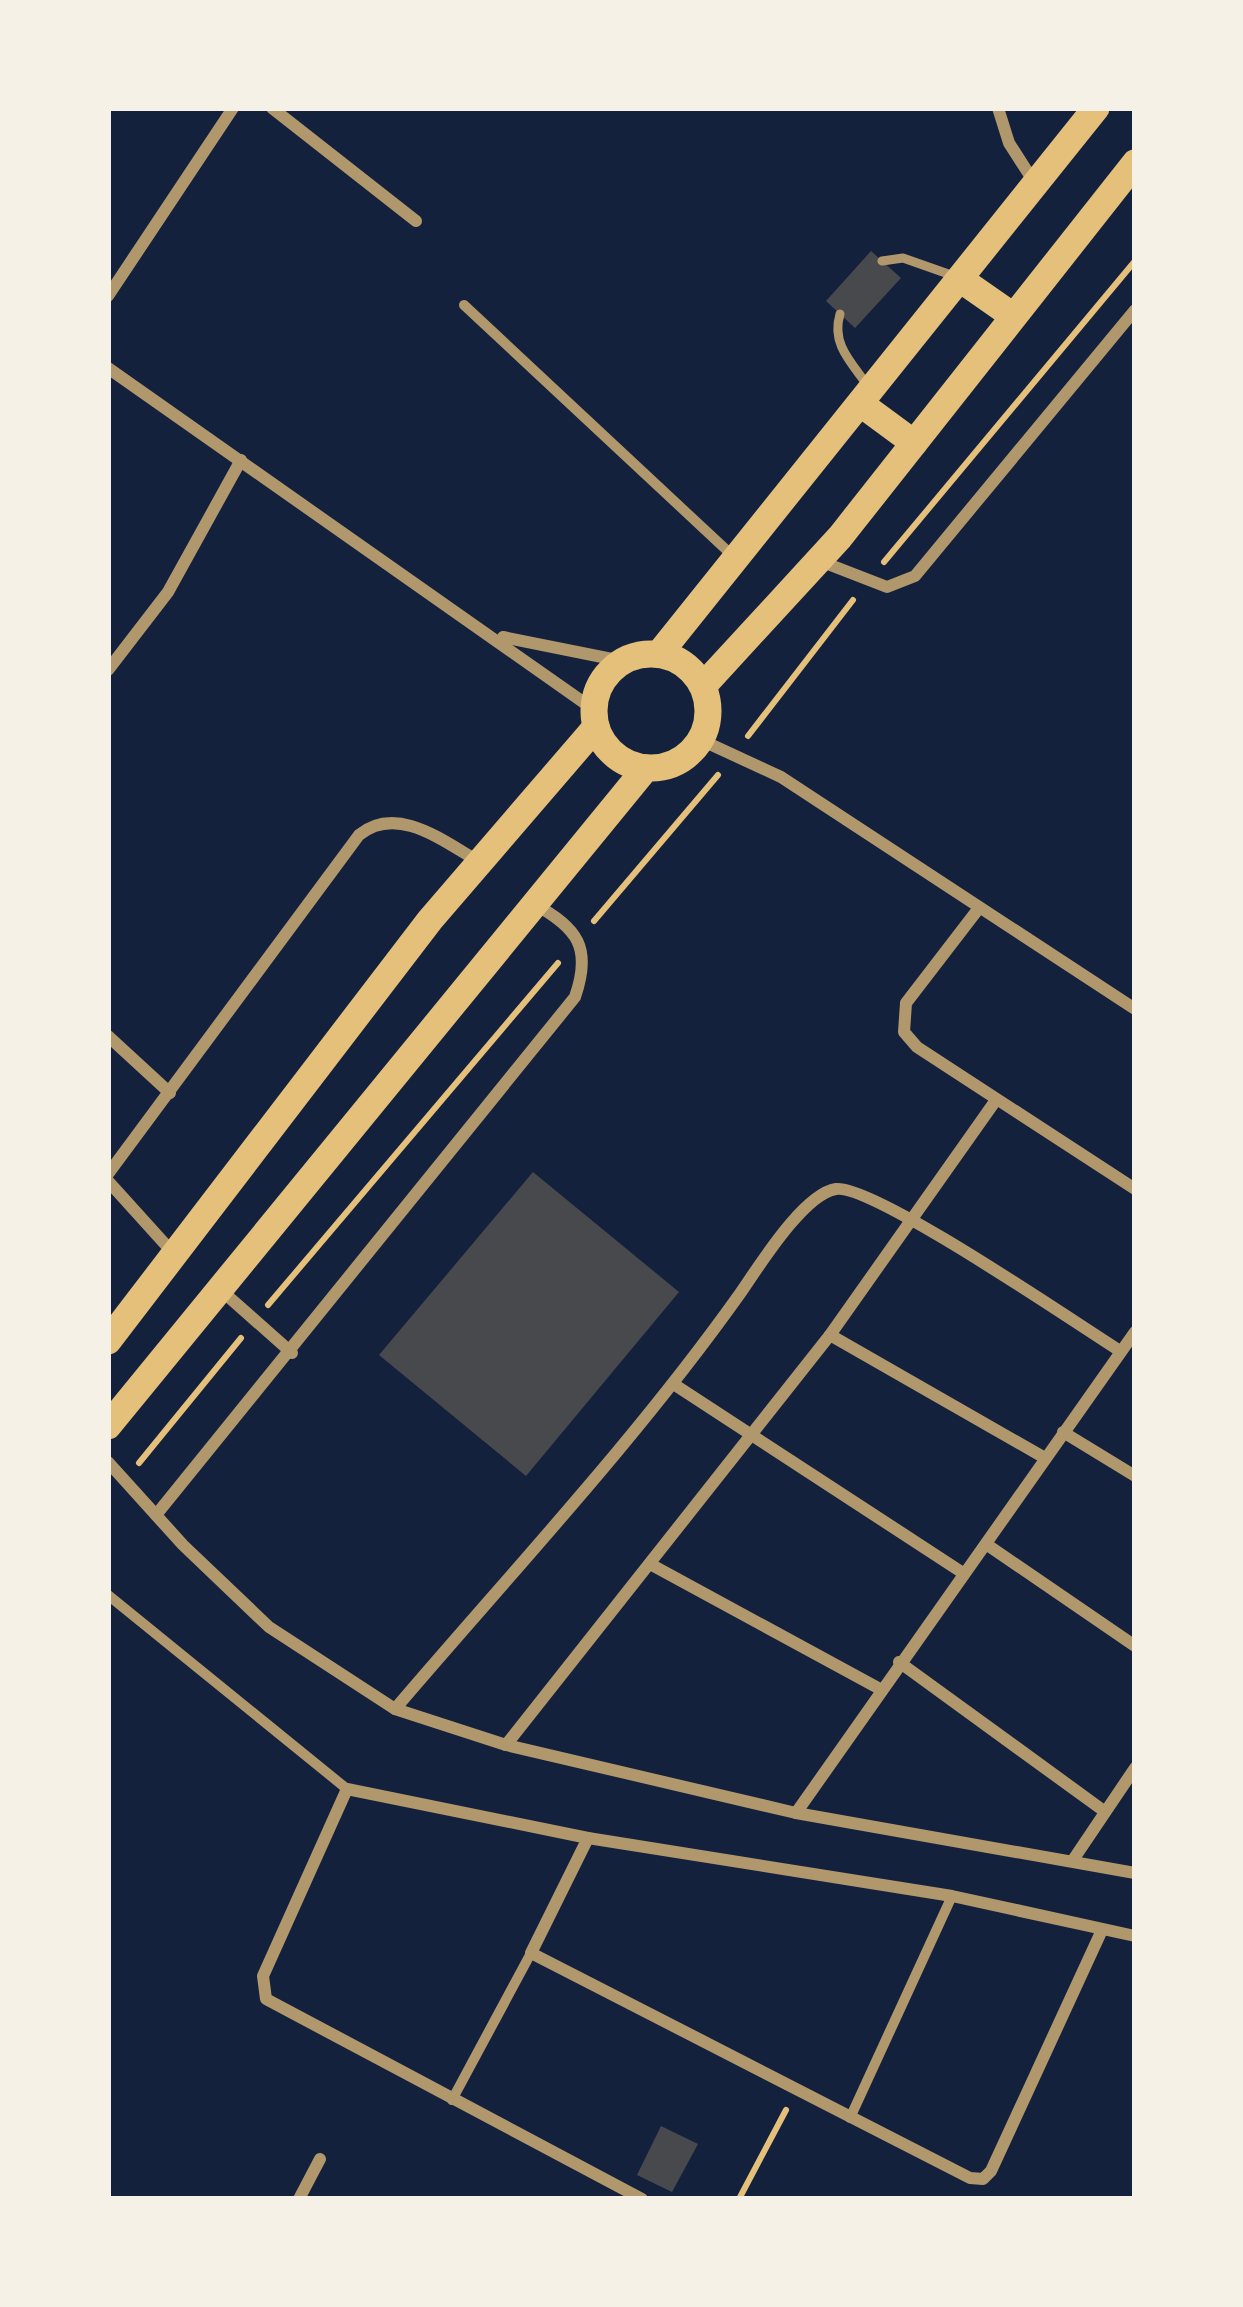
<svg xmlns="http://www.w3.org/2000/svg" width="1243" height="2307" font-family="Raleway,sans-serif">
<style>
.building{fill:#48494c}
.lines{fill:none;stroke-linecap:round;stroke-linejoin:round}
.path{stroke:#e5c07b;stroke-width:6}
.service{stroke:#b1986c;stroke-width:9}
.pedestrian{stroke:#b1986c;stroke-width:10}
.minor{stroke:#b1986c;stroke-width:12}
.primary{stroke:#e5c07b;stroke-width:27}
</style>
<rect width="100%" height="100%" fill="#14213d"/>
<!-- building -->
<g class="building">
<path d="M871,251l30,27 -46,50 -29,-27z"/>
<path d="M533,1172l146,120 -153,184 -147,-121z"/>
<path d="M661,2126l37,18 -26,48 -35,-17z"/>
</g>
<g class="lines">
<!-- path -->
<g class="path">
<path d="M884,562l251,-301"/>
<path d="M748,736l105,-136"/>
<path d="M594,921l124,-146"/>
<path d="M268,1305l290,-342"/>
<path d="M139,1463l102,-125"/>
<path d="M739,2199l47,-89"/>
</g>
<!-- service -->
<g class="service">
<path d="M882,261l21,-3 54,19"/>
<path d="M840,314c-9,30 11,48 28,72"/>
</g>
<!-- pedestrian -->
<g class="pedestrian">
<path d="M464,305l270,252"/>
<path d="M108,1595l239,194"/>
<path d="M452,2100l79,-147"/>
<path d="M850,2118l102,-222"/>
</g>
<!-- minor -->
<g class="minor">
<path d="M272,108l144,113"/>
<path d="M998,108l11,35 25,39"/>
<path d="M108,296l125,-188"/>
<path d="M108,368l485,341"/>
<path d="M820,561l67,26 28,-11 220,-266"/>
<path d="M503,637l119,24"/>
<path d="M108,670l60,-78 73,-132"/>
<path d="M701,740l80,37 354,232"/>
<path d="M979,908l-73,95 -2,29 13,15 218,142"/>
<path d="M108,1036l62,57"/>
<path d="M108,1174l251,-339c38,-31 84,6 119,26"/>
<path d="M108,1181l66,73"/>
<path d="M222,1291l70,62"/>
<path d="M830,1335l215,123"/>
<path d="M675,1385l288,188"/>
<path d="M1063,1432l72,44"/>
<path d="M108,1462l75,83 86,82 126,82 111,36 290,68 339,60"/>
<path d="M156,1515l419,-518c17,-49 3,-69 -41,-93"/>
<path d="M986,1544l149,102"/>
<path d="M650,1564l230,125"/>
<path d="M899,1662l205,149"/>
<path d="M395,1709c116,-136 240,-268 344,-414 19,-27 64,-101 97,-106 37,-5 241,135 284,162"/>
<path d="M506,1745l324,-410 166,-235"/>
<path d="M796,1813l339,-481"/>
<path d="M588,1838l-57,115 439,225 13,1 8,-8 111,-241"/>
<path d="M1073,1860l62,-92"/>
<path d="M299,2199l21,-40"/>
<path d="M642,2199l-376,-200 -3,-23 84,-187 241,49 364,58 183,40"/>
</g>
<!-- primary -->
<g class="primary">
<path d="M960,279l53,37"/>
<path d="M861,404l53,39"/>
<circle cx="651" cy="711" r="57"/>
<path d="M659,654l437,-546"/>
<path d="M703,686l137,-149 295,-374"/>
<path d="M108,1341l322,-421 166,-193"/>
<path d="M108,1426l538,-658"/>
</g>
</g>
<!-- border -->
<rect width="1243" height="2307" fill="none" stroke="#f6f1e7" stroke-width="222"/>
</svg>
